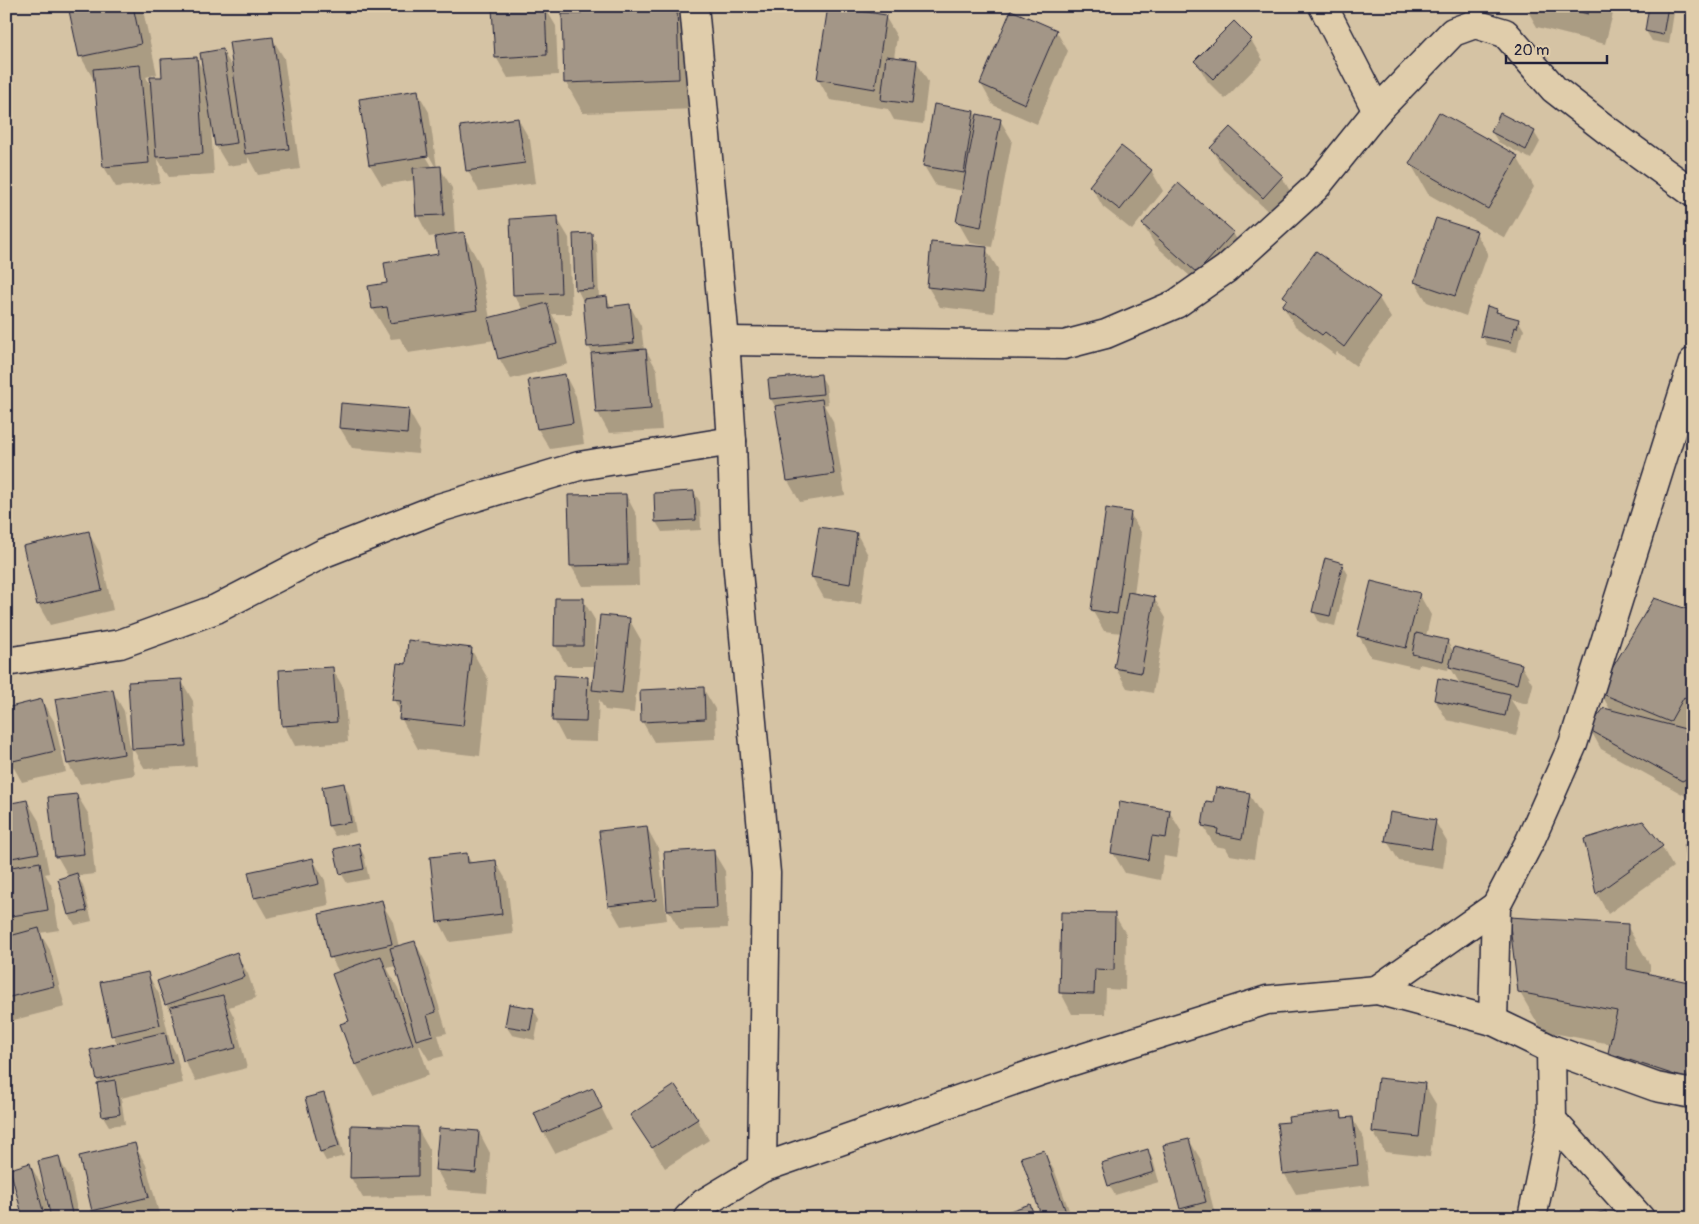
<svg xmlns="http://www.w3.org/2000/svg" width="1699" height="1224" font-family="Pangolin,sans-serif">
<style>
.shadow{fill:#0003;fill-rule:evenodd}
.building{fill:#a39687;stroke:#22223b}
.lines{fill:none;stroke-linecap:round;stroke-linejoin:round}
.minor-casing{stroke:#22223b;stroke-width:31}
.minor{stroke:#e0cdab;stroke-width:28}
</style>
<rect width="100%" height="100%" fill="#d5c3a4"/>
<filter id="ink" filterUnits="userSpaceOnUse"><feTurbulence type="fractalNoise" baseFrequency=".02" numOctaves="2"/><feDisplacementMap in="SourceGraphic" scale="10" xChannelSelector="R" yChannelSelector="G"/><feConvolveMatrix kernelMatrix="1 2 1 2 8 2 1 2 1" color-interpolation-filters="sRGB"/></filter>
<g filter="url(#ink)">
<!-- shadow -->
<g class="shadow">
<path d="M70,6h72l15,68 -11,3 6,11 12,-10 32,-20 8,14 18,-22 12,20 38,-32 12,20 16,111 -42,6 -10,-18v6l-20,3 -12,-20 -3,-19h-2l3,47 -45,3 -11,-18 2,24 -44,4 -12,-20 -9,-85 -14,-25z"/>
<path d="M544,6l12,20 2,49 -50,3 -12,-21z"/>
<path d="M582,6h100l14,103 -113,4 -17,-30 16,-68z"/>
<path d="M1525,6h90l-10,38 -68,-17z"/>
<path d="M1650,6h25l-6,38 -17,-3 -6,-10z"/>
<path d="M885,16l12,21 -3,21 23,4 11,20 -5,42 -29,-4 -6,-11 -58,-9 -12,-21z"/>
<path d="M1056,31l12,20 -31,73 -44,-19 -12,-21z"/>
<path d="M1251,40l12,20 -38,39 -17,-17 -12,-21z"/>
<path d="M417,91l12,21 8,56h3l12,20 3,47 8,-1 17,30 10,55 33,-9 -9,-15 43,-77 12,20 3,76h-20l6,11 10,39 -57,15 -12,-21 -4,-18 -87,13 -8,-15 -9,1 -18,-30 -3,-22 18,-3 52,-29 -4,-19 -7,1 -11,-21 -3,-36 -33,5 -12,-20zM426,150l10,18h-3l-10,-17z"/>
<path d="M974,112l4,7 22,1 12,20 -20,107 -22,-4 -12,-21 6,-31 -28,-5 -12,-20z"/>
<path d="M518,119l12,21 6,43 -57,8 -11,-20z"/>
<path d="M1492,132h42l6,10 -9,17 -33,-17z"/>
<path d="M1211,148l71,29 12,21 -19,20 -52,-49z"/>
<path d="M1517,157l17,30 -29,51 -77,-44 -17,-30z"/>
<path d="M1151,170l12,21 -31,39 -29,-23 -12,-21z"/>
<path d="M1143,225l90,8 12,20 -36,40 -54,-48z"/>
<path d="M1476,233l12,20 -22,63 -39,-14 -12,-20z"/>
<path d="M591,234l6,10 2,55 8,-1 5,10 18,-2 11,20 3,24h2l11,20 5,60 -53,3 -11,-20 -6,-60 -3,-6 -5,-48h-2l-5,-10z"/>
<path d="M986,249l12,20 -4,44 -54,-6 -12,-20z"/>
<path d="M1284,296l95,2 12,20 -35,48 -19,-14 -2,3 -40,-29 -12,-20 4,-5z"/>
<path d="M1497,310l2,4 19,6 6,10 -2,7h-2l-3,15 -30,-7 -5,-10z"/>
<path d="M565,375l11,21 8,48 -34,5 -12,-20 -8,-48z"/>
<path d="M820,375l6,10 2,19 -4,1 9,16 12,74 -45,7 -12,-21 -12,-73 -5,-9z"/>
<path d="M408,410l12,21 -2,23 -66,-6 -12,-20z"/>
<path d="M694,492l6,10 1,28 -39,2 -6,-10z"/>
<path d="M626,495l11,21 2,69 -56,1 -12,-20z"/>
<path d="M1130,513l12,21 -8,60 20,4 12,20 -13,75 -26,-5 -12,-21 7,-34 -18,-2 -12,-21z"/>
<path d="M88,532l12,21 13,57 -63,15 -12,-21z"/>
<path d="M857,534l11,21 -7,49 -37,-6 -12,-21z"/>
<path d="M1342,564l6,10 -13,52 -16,-4 -5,-10z"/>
<path d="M1419,594l12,21 -5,21 21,5 7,12 67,12 12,20 -5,19 -17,-4 10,15 -5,21 -69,-16 -12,-20 25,-16 -11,-19 -1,5 -29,-6 -1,4 -47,-11 -12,-21z"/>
<path d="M583,600l12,20 -1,46h-27l-12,-21z"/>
<path d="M1693,613v187l-92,-51 -11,-20 21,-18 -11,-19z"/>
<path d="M629,619l12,21 -7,73 -29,-3 -6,-11 -2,43 -32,-1 -11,-21 33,-42 7,11z"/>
<path d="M471,649l17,30 -8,77 -62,-7 -17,-31v-5l-7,-13 13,-35z"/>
<path d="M332,668l12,21 4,53 -53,4 -11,-21z"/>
<path d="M181,680l12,21 4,65 -52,3 -12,-20z"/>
<path d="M703,688l12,21 1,30 -62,3 -12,-21z"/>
<path d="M112,690l12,21 11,64 -55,9 -12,-20z"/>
<path d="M42,701l12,20 12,51 -44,10 -12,-21z"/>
<path d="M344,784l5,10 7,38 -21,4 -6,-10z"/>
<path d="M1249,794l12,20 -7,45 -24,-4 -4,-7 -11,-2 -12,-20 11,-22z"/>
<path d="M77,795l12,20 6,59 -18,2 6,9 9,36 -17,4 -6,-10 -9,-36 9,-2 -12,-21z"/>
<path d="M27,801l12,20 10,52 -4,1 6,10 8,46 -19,3 10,17 15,57 -55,14 -4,-7v-76l9,-2 -9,-16v-115z"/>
<path d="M1169,811l12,20 -4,27 -13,-2 -4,24 -35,-7 -12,-20z"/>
<path d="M1435,821l12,21 -4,26 -44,-7 -12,-20z"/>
<path d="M1643,822l19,25 11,20 -65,47 -11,-20 -11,-54z"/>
<path d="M647,828l11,20 9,72 -46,6 -12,-21z"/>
<path d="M358,845l6,10 5,24 -22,4 -6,-10z"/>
<path d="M713,851l12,20 3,57 -48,2 -12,-20z"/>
<path d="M466,854l6,10 23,-3 12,20 6,53 -63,8 -11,-21z"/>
<path d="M313,860l12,20 4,25 -62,13 -12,-21z"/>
<path d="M381,902l12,20 6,25 16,-5 11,21 21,70 -9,2 6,21 -15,4 -9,-15 -1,1 10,29 -56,20 -17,-31 -6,-42 -11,-50 -8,-14zM396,966l13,45 -2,1 -9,-24 -11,-20z"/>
<path d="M1062,913l52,1 12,20 -1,56 -19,-1 -1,25h-33l-11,-21z"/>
<path d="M1627,926l23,39v10l43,9v128l-61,-20 -23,-39 2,-9 -69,-13 -23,-40z"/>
<path d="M236,954l12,20 8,24 -27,9 5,10 13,51 -51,13 -12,-21 -10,-42 -7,-13 -9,-23z"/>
<path d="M147,973l12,21 11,48 6,12 7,29 -62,15 4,26 -16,2 -6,-10 -2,-32 -3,-4 20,-35 -5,-10z"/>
<path d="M533,1009l6,10 -4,21 -23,-5 -6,-9z"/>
<path d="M1424,1084l12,20 -6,53 -45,-5 -12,-20z"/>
<path d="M592,1089l20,40 -57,24 -11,-20z"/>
<path d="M324,1094l5,10 15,52 -18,5 -5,-9z"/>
<path d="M1341,1112l3,7 8,-1 12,21 5,46 -73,9 -12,-21z"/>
<path d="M632,1115l65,4 12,21 -44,28z"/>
<path d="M417,1128l12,21v47l-66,2 -12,-20z"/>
<path d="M479,1132l11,21 -3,40 -39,-3 -12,-21z"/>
<path d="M1189,1140l12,20 15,58h-29l-6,-10z"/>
<path d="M134,1144l12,21 14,52 -62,1 -4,-8z"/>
<path d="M1147,1150l6,10 6,22 -44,13 -6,-10z"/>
<path d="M1043,1151l12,21 17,46h-28z"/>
<path d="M58,1157l12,21 9,40h-55l6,-53 12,20 7,29 3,-1z"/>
</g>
<!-- building -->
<g class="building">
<path d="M68,6h65l8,38 -62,13z"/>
<path d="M513,6h32l2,49 -52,3 -3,-50z"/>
<path d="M581,6h96l2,73 -115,4 -2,-69h19z"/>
<path d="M828,6l58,9 -11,74 -58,-10z"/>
<path d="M1557,6h33l-2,8z"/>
<path d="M1649,6h19l-5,29 -18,-4z"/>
<path d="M1011,10l46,20 -32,74 -45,-20z"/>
<path d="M1234,21l18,18 -39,40 -19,-18z"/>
<path d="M273,37l16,112 -44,5 -16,-112z"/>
<path d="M223,49l14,94 -22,3 -15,-93z"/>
<path d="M886,56l31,4 -5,44 -31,-4z"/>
<path d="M197,57l6,97 -47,3 -6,-80h12l-1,-18z"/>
<path d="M140,65l9,98 -46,4 -10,-98z"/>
<path d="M418,90l10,66 -59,9 -10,-66z"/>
<path d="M934,104l40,7 -10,62 -41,-7z"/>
<path d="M1439,112l79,44 -30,53 -79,-45z"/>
<path d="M1500,113l35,18 -9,19 -35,-18z"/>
<path d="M977,114l24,5 -20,108 -25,-5z"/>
<path d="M518,118l7,45 -59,8 -6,-45z"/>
<path d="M1230,127l53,49 -20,22 -53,-50z"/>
<path d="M1121,146l31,24 -32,40 -31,-24z"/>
<path d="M441,166l3,49 -28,1 -3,-48z"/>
<path d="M1178,183l56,49 -37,41 -55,-49z"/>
<path d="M558,216l3,77 -48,2 -3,-76z"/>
<path d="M1436,218l41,13 -22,65 -41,-14z"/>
<path d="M464,232l13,78 -87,13 -3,-16 -15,2 -4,-23 19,-3 -3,-20 54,-9 -3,-17z"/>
<path d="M592,233l2,56 -19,1 -2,-56z"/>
<path d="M931,242l56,5 -4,46 -56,-6z"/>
<path d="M1316,251l64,46 -36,50 -19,-15 -3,3 -40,-29 5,-7 -4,-3z"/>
<path d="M607,296l1,11 22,-3 4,39 -47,4 -4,-48z"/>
<path d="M547,303l10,41 -59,15 -10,-41z"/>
<path d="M1487,306l10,3 -1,3 8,2v1l15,4 -2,9 -2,-1 -4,15 -31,-6z"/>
<path d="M646,349l5,60 -55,4 -5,-60z"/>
<path d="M565,374l8,49 -36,6 -9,-49z"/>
<path d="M821,374l2,20 -53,5 -2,-20z"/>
<path d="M822,399l12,75 -47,7 -12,-75z"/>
<path d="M341,403l68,6 -2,25 -68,-6z"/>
<path d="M694,491l2,29 -41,2 -1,-29z"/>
<path d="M626,494l2,71 -58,1 -2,-71z"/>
<path d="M1106,508l25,4 -14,102 -26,-4z"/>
<path d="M819,527l38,6 -7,51 -39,-7z"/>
<path d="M89,531l13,59 -65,15 -14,-59z"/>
<path d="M1325,558l18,5 -13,53 -18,-4z"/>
<path d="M1371,581l49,12 -14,55 -49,-12z"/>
<path d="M1128,592l27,5 -14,76 -27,-5z"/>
<path d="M555,598h29l-1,48h-29z"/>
<path d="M1654,598l39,13v92l-9,-6 -14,25 -72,-30z"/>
<path d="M600,615l30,3 -8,75 -30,-3z"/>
<path d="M1416,633l32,7 -5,21 -31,-7z"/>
<path d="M408,640l64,8 -9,78 -64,-7 2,-18 -9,-1 5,-37 9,1z"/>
<path d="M1454,647l68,17 -5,20 -68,-17z"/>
<path d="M333,667l4,55 -55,4 -3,-56z"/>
<path d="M554,675l34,2 -2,45 -34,-1z"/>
<path d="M1438,678l72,16 -5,22 -71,-16z"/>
<path d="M182,679l4,67 -54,3 -4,-67z"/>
<path d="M704,687l1,32 -64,3 -1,-32z"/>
<path d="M113,689l11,65 -57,10 -12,-65z"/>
<path d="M42,699l13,52 -46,11 -3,-11v-43z"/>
<path d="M1604,708l89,23v45l-11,5 -94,-52z"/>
<path d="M344,783l7,39 -23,4 -6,-39z"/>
<path d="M1216,787l34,6 -8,46 -25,-5 1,-5 -16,-3 4,-25 7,1z"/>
<path d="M77,794l7,60 -29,3 -7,-60z"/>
<path d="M27,800l12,53 -33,6v-55z"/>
<path d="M1120,801l50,9 -4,28 -14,-2 -4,24 -37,-7z"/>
<path d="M1390,812l46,8 -5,29 -46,-8z"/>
<path d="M1643,821l20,25 -67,48 -12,-55z"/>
<path d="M647,826l9,74 -48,6 -9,-75z"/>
<path d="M359,843l5,26 -24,5 -6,-25z"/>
<path d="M1693,844v79l-9,-78z"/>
<path d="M714,849l3,59 -50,2 -3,-58z"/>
<path d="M467,853l1,10 28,-3 6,54 -65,8 -7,-65z"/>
<path d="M313,858l6,26 -65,14 -6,-26z"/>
<path d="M40,862l8,48 -42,7v-49z"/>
<path d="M77,873l10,38 -19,4 -10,-36z"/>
<path d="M382,900l10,44 -63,14 -10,-44z"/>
<path d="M1061,912l54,1 -1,57 -19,-1 -1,25 -35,-1z"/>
<path d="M1509,917l119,7 -1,45 66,14v78l-6,18 -79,-26 9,-42 -99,-19z"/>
<path d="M39,928l15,58 -48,12v-61z"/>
<path d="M415,941l21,71 -9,3 6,20 -17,5 -26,-92z"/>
<path d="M237,952l8,25 -80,28 -8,-24z"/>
<path d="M381,956l32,88 -58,21 -15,-41 9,-3 -17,-47z"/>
<path d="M148,972l12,53 -49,11 -11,-54z"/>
<path d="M223,995l13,53 -53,13 -13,-54z"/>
<path d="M509,1004l25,4 -4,22 -25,-4z"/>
<path d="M165,1032l7,31 -75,17 -7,-30z"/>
<path d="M1378,1078l47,5 -6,54 -47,-5z"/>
<path d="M115,1080l5,34 -18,3 -5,-34z"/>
<path d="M675,1085l23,34 -46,29 -22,-33z"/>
<path d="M593,1088l9,20 -59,25 -9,-20z"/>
<path d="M324,1093l15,53 -19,6 -15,-54z"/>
<path d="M1341,1111l1,7 11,-1 5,48 -75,9 -6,-51 12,-1 -1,-5z"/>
<path d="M351,1125l67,2v49l-68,2z"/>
<path d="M439,1128l40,3 -3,42 -41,-3z"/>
<path d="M1189,1139l17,63 -26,7 -17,-64z"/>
<path d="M135,1143l14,54 -57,14 -13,-55z"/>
<path d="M1148,1149l6,23 -46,14 -7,-23z"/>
<path d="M1044,1150l23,65 -6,3h-19l-21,-61z"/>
<path d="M59,1156l14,62h-22l-13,-57z"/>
<path d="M30,1163l15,55h-22l-13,-49z"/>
<path d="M1030,1204l5,14h-46z"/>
<path d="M1606,1211l1,7h-25z"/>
</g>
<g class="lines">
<!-- minor casing -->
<g class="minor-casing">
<g id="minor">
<path d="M694,6l31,335 7,100 3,98 31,334 -4,295"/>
<path d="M1323,6l54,105"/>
<path d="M725,341l339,4 42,-11 70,-30 50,-35 89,-81 62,-77 76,-79 22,-8 30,9 49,56 54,42 85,62"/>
<path d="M6,662l114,-18 96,-35 108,-56 115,-45 140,-42 153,-25"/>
<path d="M1377,990l119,-84"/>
<path d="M1493,1021l3,-115 34,-65 43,-97 120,-382"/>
<path d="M1552,1120l88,98"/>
<path d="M688,1218l16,-15 58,-35 276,-96 229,-72 110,-10 116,31 58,28 105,38 37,7"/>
<path d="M1532,1218l20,-98 -1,-71"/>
</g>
</g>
<!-- minor -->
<use href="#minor" class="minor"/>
</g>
</g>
<!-- margin -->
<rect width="1699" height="1224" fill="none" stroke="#e0cdab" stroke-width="25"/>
<rect x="12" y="12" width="1674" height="1199" fill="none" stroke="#22223b" stroke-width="2" filter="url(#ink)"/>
<!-- scale -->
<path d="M1506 55v8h101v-8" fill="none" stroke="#22223b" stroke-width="2.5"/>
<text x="1514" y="55" font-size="15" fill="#22223b" stroke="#e0cdab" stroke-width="4" paint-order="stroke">20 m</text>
</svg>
